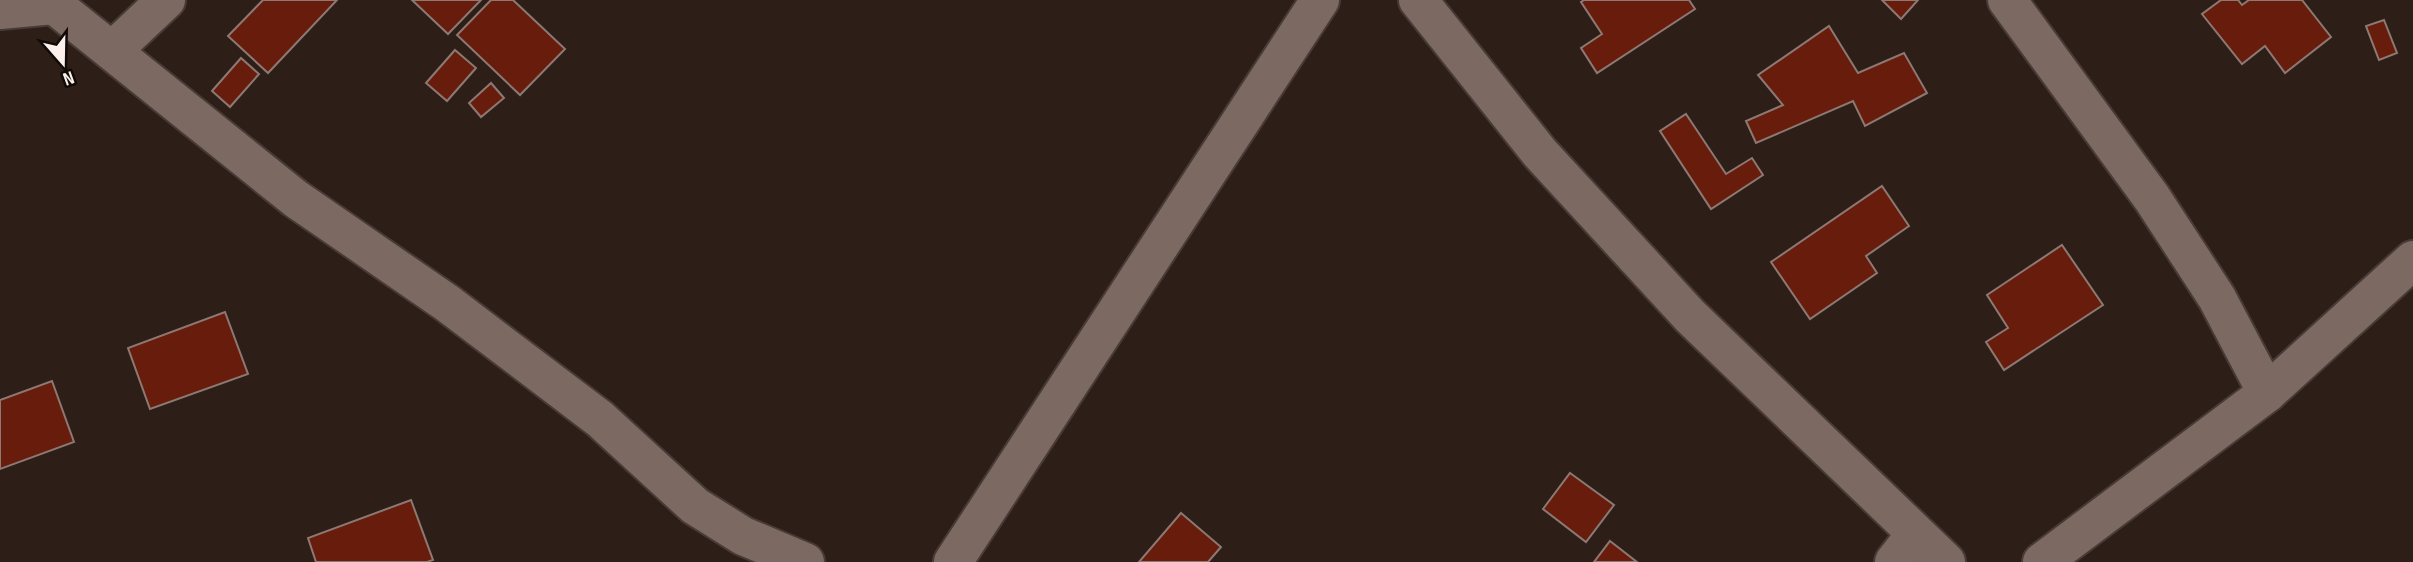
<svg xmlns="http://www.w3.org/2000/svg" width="2413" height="562" font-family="'Sofia Sans Condensed',sans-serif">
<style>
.building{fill:#681c0c;stroke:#8d7974;stroke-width:2}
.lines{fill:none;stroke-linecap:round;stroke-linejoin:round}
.minor-casing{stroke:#483b37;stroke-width:42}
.minor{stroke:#7c6a62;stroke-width:38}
</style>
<rect width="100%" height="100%" fill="#2d1f18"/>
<!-- building -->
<g class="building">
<path d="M263,0h74l-69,73 -40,-37z"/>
<path d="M412,0h69l-33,34z"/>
<path d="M491,0h22l52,49 -45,46 -63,-60z"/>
<path d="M1584,0h105l6,9 -98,64 -16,-25 21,-14 -21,-32z"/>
<path d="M1882,0h36l-17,19z"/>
<path d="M2221,0h17l4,5 7,-5h53l29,37 -46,36 -20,-27 -23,18 -40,-50z"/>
<path d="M2384,20l13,33 -18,7 -13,-34z"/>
<path d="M1829,26l29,47 46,-20 23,40 -62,33 -12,-25 -97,42 -10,-22 37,-16 -25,-30z"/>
<path d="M455,50l21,18 -29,33 -21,-18z"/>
<path d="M241,58l18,16 -29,33 -18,-16z"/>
<path d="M491,83l13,15 -23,19 -12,-14z"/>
<path d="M1686,114l40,60 26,-16 11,17 -52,34 -51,-78z"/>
<path d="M1882,186l27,40 -43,30 11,17 -67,46 -39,-57z"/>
<path d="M2062,245l41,60 -99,65 -18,-28 22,-14 -21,-33z"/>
<path d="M225,312l23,62 -98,35 -22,-61z"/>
<path d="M52,381l22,61 -74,27v-69z"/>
<path d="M1570,473l44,32 -28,37 -43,-33z"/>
<path d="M411,500l22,60 -6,2h-111l-8,-24z"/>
<path d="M1181,513l40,34 -13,15h-69z"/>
<path d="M1610,541l27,21h-43z"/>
</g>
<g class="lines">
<!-- minor casing -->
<g class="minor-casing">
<g id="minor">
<path d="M48,0l248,199 151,104 153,116 95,87 48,30 62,26"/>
<path d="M1418,0l122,153 150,163 256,246"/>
<path d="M2007,0l145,198 65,100 50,95"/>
<path d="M0,10l54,-5"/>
<path d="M112,51l54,-51"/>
<path d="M953,562l367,-562"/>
<path d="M1894,562l21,-27"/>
<path d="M2042,562l225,-169 146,-133"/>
</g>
</g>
<!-- minor -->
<use href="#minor" class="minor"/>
</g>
<!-- north arrow -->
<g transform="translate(63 63) rotate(160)" stroke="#110a07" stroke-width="5" paint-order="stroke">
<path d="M0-5L12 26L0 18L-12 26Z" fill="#fbf0eb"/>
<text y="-10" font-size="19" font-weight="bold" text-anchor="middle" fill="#fbf0eb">N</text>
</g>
</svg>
